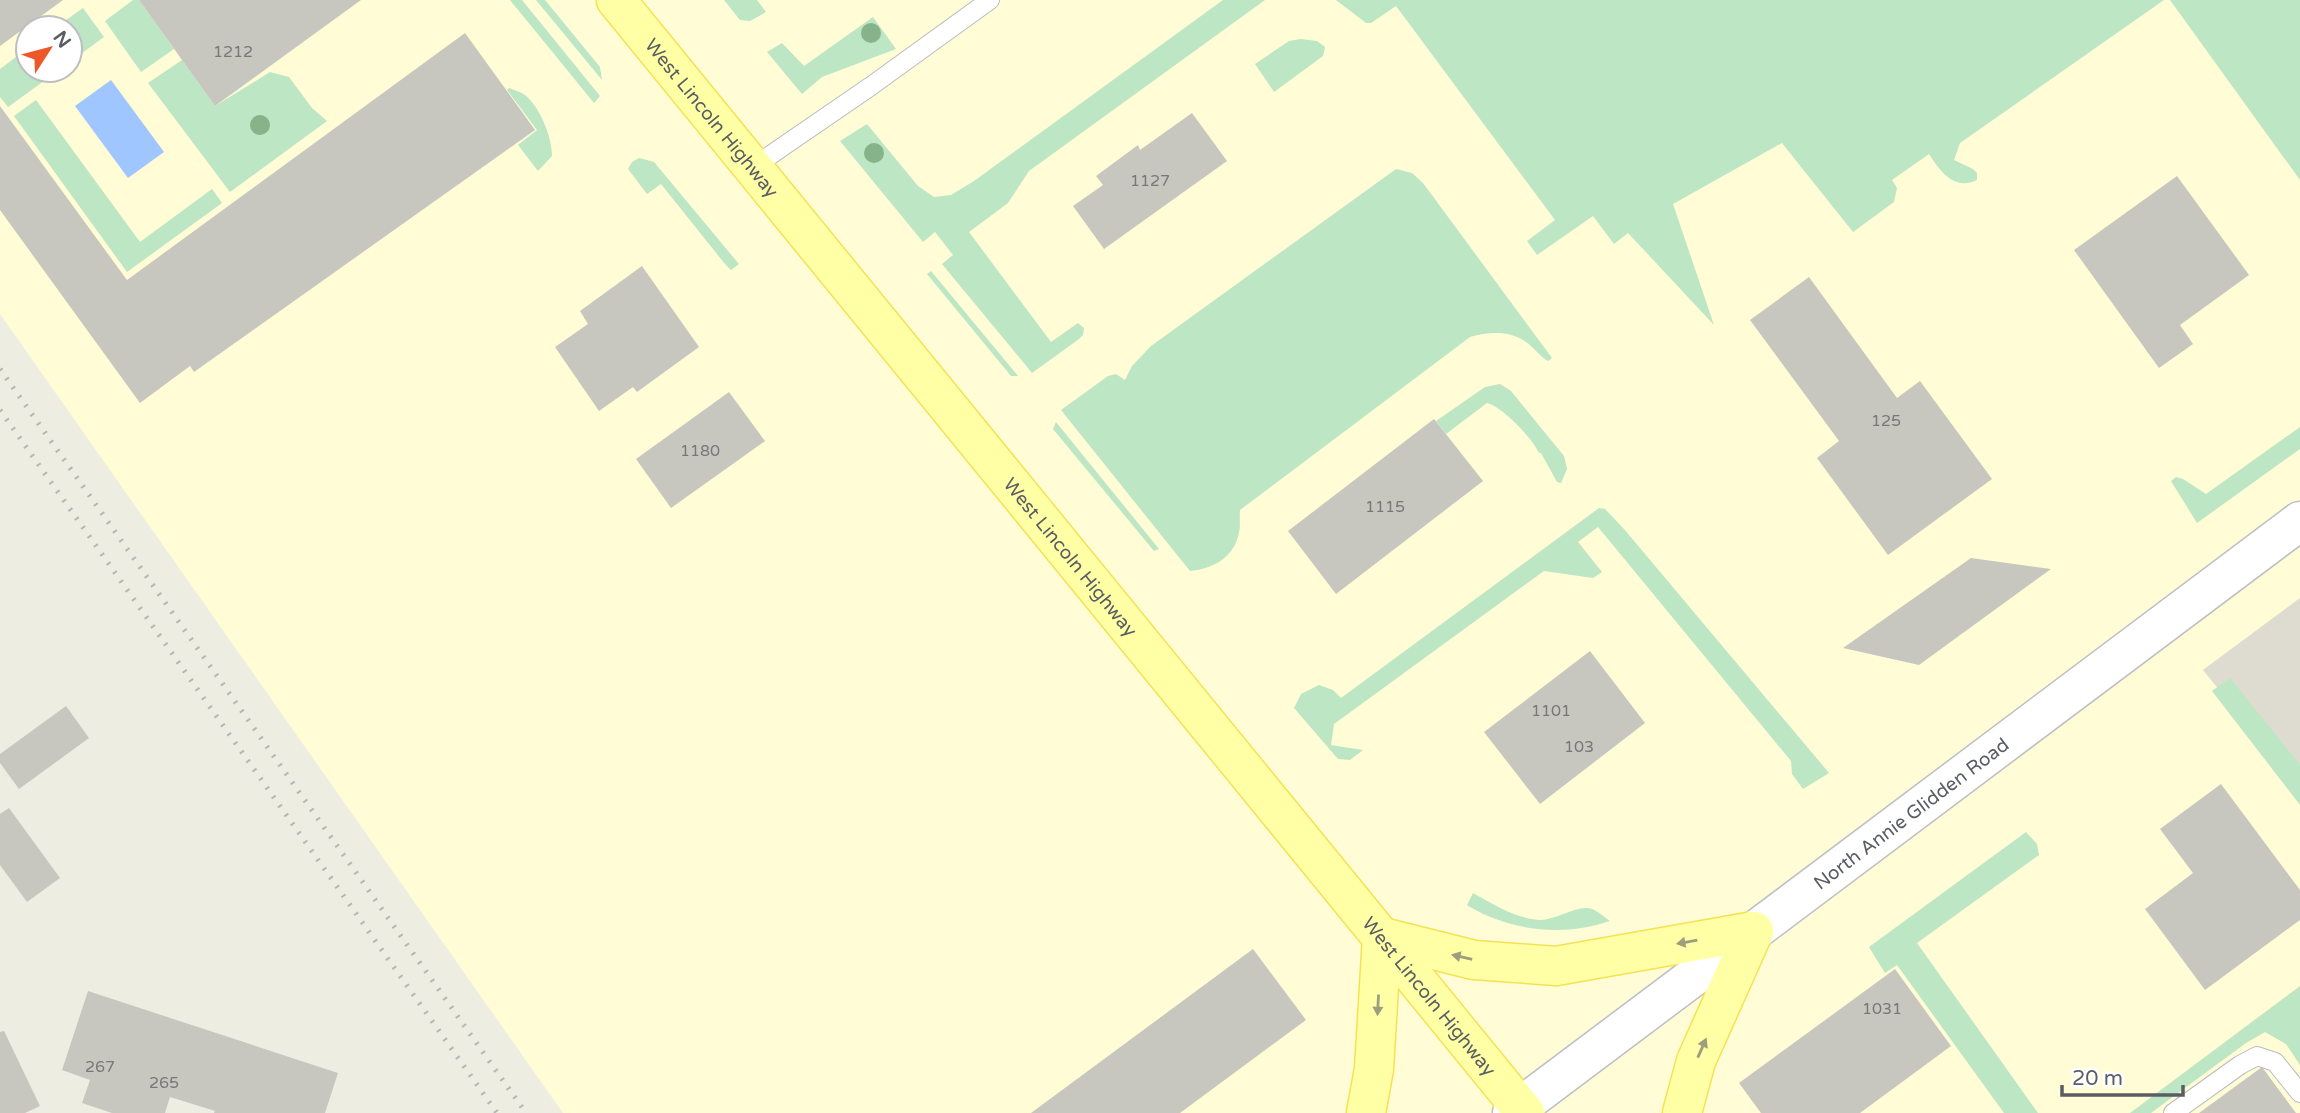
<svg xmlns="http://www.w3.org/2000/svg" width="2300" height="1113" font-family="'Varela Round',sans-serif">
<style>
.commercial{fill:#fffcd6;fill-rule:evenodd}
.education{fill:#dedcd0}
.green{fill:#bde6c4}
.water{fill:#a0c6ff}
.building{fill:#c8c7bf}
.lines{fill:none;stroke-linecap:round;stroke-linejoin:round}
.service-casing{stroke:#b9bbc1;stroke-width:20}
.secondary-casing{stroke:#bcbec6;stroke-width:41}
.primary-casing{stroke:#f5e253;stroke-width:41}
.service{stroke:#fff;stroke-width:18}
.secondary{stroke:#fff;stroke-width:38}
.primary{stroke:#ffffa5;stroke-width:38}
.rail{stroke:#b5b6b6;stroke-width:5;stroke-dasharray:2 9;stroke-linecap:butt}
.tree{fill:#86b38a}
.oneway{fill:#9c9e7d}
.labels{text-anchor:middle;stroke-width:6;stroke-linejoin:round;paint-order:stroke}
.number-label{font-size:16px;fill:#76787a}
.street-label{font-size:19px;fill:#5a5d63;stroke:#fff}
</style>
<rect width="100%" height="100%" fill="#eeede2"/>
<!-- commercial -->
<path class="commercial" d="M0,0h2300v598l-97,72 97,118v325h-1737l-563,-799zM28,28h42v42h-42z"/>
<!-- education -->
<path class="education" d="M2300,598v190l-97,-118z"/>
<!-- green -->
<g class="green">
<path d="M133,0h6l35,49 -33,23 -36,-51z"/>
<path d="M510,0h12l78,96 -6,7z"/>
<path d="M536,0h9l55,67 2,13z"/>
<path d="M724,0h33l9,12 -16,9 -10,-1z"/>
<path d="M1223,0h42l-236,171 -21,32 -39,29 82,110 27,-19 6,5 -1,7 -4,4 -47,34 -90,-109 11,-9 -18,-23 -12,10 -83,-101 27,-17 51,62 16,11 17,-2 23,-14z"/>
<path d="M1336,0h828l-204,143 -6,17 19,9 4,4v7c-23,11 -37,-9 -48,-26l-37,26 5,8 -3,14 -41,30 -71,-89 -109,61 41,121 -86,-92 -14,11 -21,-28 -56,39 -10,-14 28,-21 -159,-214 -25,17h-5z"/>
<path d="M2170,0h130v180z"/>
<path d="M83,8l21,29 -34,25v-34h-15z"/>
<path d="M873,17l23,32 -74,28 -20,17 -35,-42 15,-9 22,23z"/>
<path d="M1301,39l16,2 8,6 -2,9 -49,36 -19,-28 34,-23z"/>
<path d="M28,48v22h31l-51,37 -8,-10v-28z"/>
<path d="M182,60l33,46 55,-34 19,5 23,31 15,13 -97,71 -82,-109z"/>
<path d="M509,88c5,2 12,4 16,7 15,12 27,42 27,61l-14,15 -20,-26 19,-15 -30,-40z"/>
<path d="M36,100l104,142 72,-53 10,14 -95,69 -113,-156z"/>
<path d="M639,158l15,4 85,102 -8,6 -6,-6 -64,-80 -14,10 -19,-25 4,-7z"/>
<path d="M1396,169l16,4 11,10 129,175 -4,3c-9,-5 -14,-14 -22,-19 -17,-12 -38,-10 -56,-5l-230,173c-1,7 1,15 -1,22 -4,25 -26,37 -49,39l-129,-161 47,-34 8,-2 9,6 7,-14 19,-20z"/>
<path d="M931,271l87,105h-7l-84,-102z"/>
<path d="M1500,384l11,7 53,65 3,13 -6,14 -4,-1 -16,-29h-2c-7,-15 -36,-46 -52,-50l-41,31 -10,-13 49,-34z"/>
<path d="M1056,422l103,127 -5,2 -101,-122z"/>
<path d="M2300,427v22l-103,74 -26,-42 5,-4 7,2 23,15z"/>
<path d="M1599,508l6,1 19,20 205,244 -26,16 -11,-15 -1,-13 -193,-234 -20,15 24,30 -9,6 -49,-7 -210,153 -3,21 32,5 -13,10 -12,-1 -44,-51 7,-14 18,-9 14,5 8,8z"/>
<path d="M2230,678l70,87v40l-88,-114z"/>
<path d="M2026,832l11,12 2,11 -122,88 121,170h-34l-107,-148 -12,8 -16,-26z"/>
<path d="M1473,893c20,11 41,25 66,27 16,1 39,-16 53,-11 6,2 12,8 18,12 -47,16 -98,10 -140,-14l-3,-2z"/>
<path d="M2300,986v79l-14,-21 -21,-12 -19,11 -95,70h-21z"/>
</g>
<!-- water -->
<path class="water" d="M111,80l53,72 -36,26 -53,-72z"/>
<!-- building -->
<g class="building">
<path d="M0,0h63l-63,46z"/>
<path d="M139,0h222l-146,106z"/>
<path d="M465,33l70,97 -341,242 -4,-6 -50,37 -140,-193v-104l127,174z"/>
<path d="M1192,113l35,48 -123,88 -31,-43 30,-21 -7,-9 42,-31 2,5z"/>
<path d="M2177,176l72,99 -69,50 13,19 -34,24 -85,-118z"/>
<path d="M642,266l57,81 -62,45 -4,-5 -34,24 -44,-64 33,-23 -8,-13z"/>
<path d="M1809,277l88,121 23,-17 72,98 -104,76 -71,-97 22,-17 -89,-121z"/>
<path d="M729,392l36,49 -94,67 -35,-49z"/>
<path d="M1434,419l49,62 -147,113 -48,-63z"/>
<path d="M1971,558l80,11 -132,96 -76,-17z"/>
<path d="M1590,651l55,72 -105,81 -56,-72z"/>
<path d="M66,706l23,32 -70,51 -19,-26v-9z"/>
<path d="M2221,784l79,106v30l-95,70 -60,-81 48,-36 -33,-44z"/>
<path d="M9,808l51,70 -33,24 -27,-37v-51z"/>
<path d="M1253,949l53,71 -126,93h-149z"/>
<path d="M1895,969l56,77 -91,67h-99l-22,-30z"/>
<path d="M88,991l250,82 -13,40h-111l1,-2 -45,-14 -5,16h-53l-30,-10 8,-23 -28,-10z"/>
<path d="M4,1031l36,75 -15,7h-25v-81z"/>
<path d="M2262,1067l34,46h-97z"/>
</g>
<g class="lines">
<!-- service casing -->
<g class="service-casing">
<g id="service">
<path d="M753,167l118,-81 119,-86"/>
<path d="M2173,1113l67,-48 17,-9 18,6 25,31"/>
</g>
</g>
<!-- secondary casing -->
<g class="secondary-casing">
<g id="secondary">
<path id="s1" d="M1512,1113l788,-592"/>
</g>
</g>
<!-- primary casing -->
<g class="primary-casing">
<g id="primary">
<path id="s2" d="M616,0l909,1113"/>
<path d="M1382,937l92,23 82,6 198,-35"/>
<path d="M1366,1113l8,-44 8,-132"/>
<path d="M1682,1113l14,-52 58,-130"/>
</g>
</g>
<!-- service -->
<use href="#service" class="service"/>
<!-- secondary -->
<use href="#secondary" class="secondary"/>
<!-- primary -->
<use href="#primary" class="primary"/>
<!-- rail -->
<g class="rail">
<path d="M0,369l526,744"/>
<path d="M0,410l497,703"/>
</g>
</g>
<!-- trees -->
<g class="tree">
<circle cx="871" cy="33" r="10"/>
<circle cx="260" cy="125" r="10"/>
<circle cx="874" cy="153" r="10"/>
</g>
<!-- one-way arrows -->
<defs><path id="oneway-solid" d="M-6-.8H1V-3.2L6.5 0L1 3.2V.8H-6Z" transform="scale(1.75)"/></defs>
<g class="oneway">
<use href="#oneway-solid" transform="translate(1687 942) rotate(170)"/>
<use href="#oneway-solid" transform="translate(1462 957) rotate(-167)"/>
<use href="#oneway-solid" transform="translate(1378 1005) rotate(93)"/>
<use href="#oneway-solid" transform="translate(1702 1048) rotate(-66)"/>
</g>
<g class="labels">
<!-- number labels -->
<g class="number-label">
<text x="233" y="57">1212</text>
<text x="1150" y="186">1127</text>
<text x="1886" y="426">125</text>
<text x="700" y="456">1180</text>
<text x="1385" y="512">1115</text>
<text x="1551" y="716">1101</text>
<text x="1579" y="752">103</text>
<text x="1882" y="1014">1031</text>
<text x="100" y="1072">267</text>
<text x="164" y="1088">265</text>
</g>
<!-- street labels -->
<g class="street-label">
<text dy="7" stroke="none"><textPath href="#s2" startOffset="152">West Lincoln Highway</textPath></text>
<text dy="7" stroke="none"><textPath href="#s2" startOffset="719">West Lincoln Highway</textPath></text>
<text dy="7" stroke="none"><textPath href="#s1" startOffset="499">North Annie Glidden Road</textPath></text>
<text dy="7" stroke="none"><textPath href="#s2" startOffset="1286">West Lincoln Highway</textPath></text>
</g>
</g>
<!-- north arrow -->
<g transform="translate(49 49) rotate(54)"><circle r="33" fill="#ffffff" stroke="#bdbec1" stroke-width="2"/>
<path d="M0-5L12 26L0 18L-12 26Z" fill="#ee5828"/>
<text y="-10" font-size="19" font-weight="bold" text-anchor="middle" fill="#5a5d63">N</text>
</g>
<!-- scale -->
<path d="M2062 1085v10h121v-10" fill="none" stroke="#5a5d63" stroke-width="3.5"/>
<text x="2072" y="1085" font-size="21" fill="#5a5d63" stroke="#ffffff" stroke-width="5" paint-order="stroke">20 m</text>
</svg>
